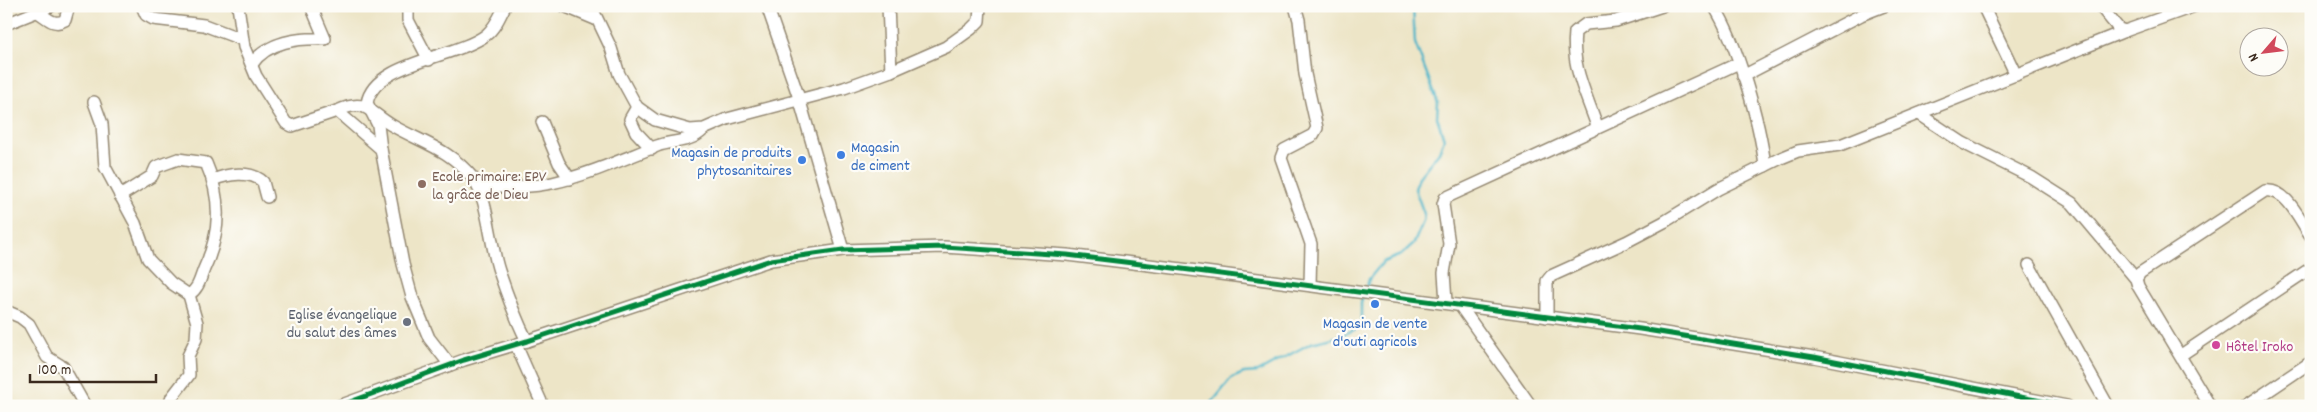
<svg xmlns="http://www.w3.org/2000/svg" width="2317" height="412" font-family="Dekko,sans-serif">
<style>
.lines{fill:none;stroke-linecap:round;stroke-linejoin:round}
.stream{stroke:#4bb5c9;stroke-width:2.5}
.minor-casing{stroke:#948872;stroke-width:14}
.minor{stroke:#fff;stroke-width:11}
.cycleway-casing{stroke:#fdfcf7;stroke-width:8}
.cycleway{stroke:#00873e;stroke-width:5}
.shop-dot{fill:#3f7fe0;stroke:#fdfcf7;stroke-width:2}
.education-dot{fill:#8d6e63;stroke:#fdfcf7;stroke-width:2}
.worship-dot{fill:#6b7280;stroke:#fdfcf7;stroke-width:2}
.hotel-dot{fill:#d1479c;stroke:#fdfcf7;stroke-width:2}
.labels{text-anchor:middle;stroke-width:4.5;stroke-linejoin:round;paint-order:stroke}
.shop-label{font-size:16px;fill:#366cbe;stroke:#fdfcf7;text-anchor:start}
.education-label{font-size:16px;fill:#785e54;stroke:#fdfcf7;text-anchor:start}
.worship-label{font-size:16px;fill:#5b616d;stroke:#fdfcf7;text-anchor:end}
.hotel-label{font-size:16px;fill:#b23c85;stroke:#fdfcf7;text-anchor:start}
</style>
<rect width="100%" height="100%" fill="#fdfcf7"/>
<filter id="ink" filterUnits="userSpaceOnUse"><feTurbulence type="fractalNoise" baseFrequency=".02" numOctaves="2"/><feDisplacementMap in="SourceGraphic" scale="10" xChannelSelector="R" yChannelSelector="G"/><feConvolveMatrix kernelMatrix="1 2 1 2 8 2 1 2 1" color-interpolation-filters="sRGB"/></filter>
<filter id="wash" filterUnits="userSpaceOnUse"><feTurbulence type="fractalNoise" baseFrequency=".0096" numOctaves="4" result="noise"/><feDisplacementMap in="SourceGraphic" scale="20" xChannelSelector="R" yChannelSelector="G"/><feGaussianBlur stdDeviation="1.12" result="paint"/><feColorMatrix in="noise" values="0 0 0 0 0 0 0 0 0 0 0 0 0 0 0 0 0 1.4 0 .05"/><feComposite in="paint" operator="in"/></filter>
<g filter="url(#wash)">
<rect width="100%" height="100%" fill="#ede5c7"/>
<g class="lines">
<!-- stream -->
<g class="stream">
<path d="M1366,290l3,-11 14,-17 18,-7 13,-12 9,-21 1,-8 -9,-25 4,-12 20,-25 5,-13 -7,-22 1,-14 -23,-60 -2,-37"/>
<path d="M1209,406l23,-28 12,-5 14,-1 53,-29 26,-6 24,-10v-24l3,-8"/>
</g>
</g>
</g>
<g filter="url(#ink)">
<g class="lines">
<!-- minor casing -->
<g class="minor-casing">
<g id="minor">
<path d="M142,6l4,9 7,4 51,6 37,14"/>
<path d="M238,6l6,41 12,29 30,47 6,3 45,-15 44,38 22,115 9,33 17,41 21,27"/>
<path d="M408,6v14l21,40"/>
<path d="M564,6l31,13"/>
<path d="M591,6l20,42 8,26 18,33 18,13 35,10 14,-1 23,-10 117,-31 47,-17 55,-24 25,-18 8,-8 1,-15"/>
<path d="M767,6l32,92 44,152"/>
<path d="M888,6l3,65"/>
<path d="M1295,6l4,14 6,54 12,54 -4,7 -29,15 -3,8 30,86 -1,41"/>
<path d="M1714,6c23,36 46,117 51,160"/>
<path d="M1983,6l33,69"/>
<path d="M2100,6l19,23 6,2"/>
<path d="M36,11c11,6 17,16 29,9l4,-14"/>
<path d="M6,24l45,-18"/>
<path d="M252,64c16,-23 46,-26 73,-25l-14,-33"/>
<path d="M1743,76l118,-61 23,-9"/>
<path d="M94,102l8,22 3,43 30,56 13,36 23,24 18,12"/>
<path d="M637,107l-7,12 6,13 16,17"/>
<path d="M337,111c30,-14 31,1 56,15 30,17 56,23 79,51 16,19 18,68 27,94 8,24 17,48 28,70"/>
<path d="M1919,114l44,29 68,34 41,26 64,76 2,7 72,120"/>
<path d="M542,122l17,41 11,16"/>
<path d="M1597,126c-11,-33 -26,-59 -22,-94l11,-8 30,-3 46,-15"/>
<path d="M381,149l-3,-24 -11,-22c7,-41 89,-45 119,-68 9,-7 14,-19 19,-29"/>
<path d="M213,180c14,-6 38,-10 50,2l4,15"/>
<path d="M478,187c24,0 51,1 74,-4 36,-8 71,-24 105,-37 17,-6 33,-3 46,-16"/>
<path d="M120,196l32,-20 4,-9 22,-8 28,4c16,36 15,70 -2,106 -4,10 -5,19 -15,26l8,28 -1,16 -8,17 1,19 -17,22 -3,9"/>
<path d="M2029,265l79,141"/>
<path d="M2136,279l4,-6 125,-82c22,-3 35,30 46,45"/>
<path d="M1446,302l-2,-29 5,-29 -6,-40 2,-6 294,-135"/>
<path d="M1461,307l70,99"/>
<path d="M6,311l14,6 9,7 18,33 16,10 22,39"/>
<path d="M1547,317v-36l4,-5 75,-34 38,-20 54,-33 63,-31 17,-7 42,-6 285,-114 70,-25"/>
<path d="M516,345l27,61"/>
<path d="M2181,355l130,-87"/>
<path d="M339,406l125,-46 63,-19 244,-81 72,-10 101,-3 123,8 115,14 458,60 174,28 253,49"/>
<path d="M2246,406l65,-44"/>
</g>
</g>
<!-- minor -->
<use href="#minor" class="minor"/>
<!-- cycleway casing -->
<g class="cycleway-casing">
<path id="cycleway" d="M339,406l125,-46 63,-19 244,-81 72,-10 101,-3 123,8 115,14 458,60 174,28 253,49"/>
</g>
<!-- cycleway -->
<use href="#cycleway" class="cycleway"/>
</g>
</g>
<!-- markers -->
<g class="shop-dot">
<circle cx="841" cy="155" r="5"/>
<circle cx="802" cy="160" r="5"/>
<circle cx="1375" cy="304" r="5"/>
</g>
<circle class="education-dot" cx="422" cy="184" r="5"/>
<circle class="worship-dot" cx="407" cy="322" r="5"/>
<circle class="hotel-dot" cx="2216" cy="345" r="5"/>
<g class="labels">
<!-- shop labels -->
<g class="shop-label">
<text x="851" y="152">Magasin<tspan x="851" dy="18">de ciment</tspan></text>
<text x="792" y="157" text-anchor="end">Magasin de produits<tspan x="792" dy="18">phytosanitaires</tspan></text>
<text x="1375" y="328" text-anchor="middle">Magasin de vente<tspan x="1375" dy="18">d'outi agricols</tspan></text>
</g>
<!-- education labels -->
<g class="education-label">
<text x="432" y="181">Ecole primaire: EPV<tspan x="432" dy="18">la grâce de Dieu</tspan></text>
</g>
<!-- worship labels -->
<g class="worship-label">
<text x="397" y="319">Eglise évangelique<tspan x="397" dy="18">du salut des âmes</tspan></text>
</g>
<!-- hotel labels -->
<g class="hotel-label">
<text x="2226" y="351">Hôtel Iroko</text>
</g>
</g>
<!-- margin -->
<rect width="2317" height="412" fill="none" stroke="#fdfcf7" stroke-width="25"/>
<!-- north arrow -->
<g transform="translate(2264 52) rotate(242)"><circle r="24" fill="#fdfcf7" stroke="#afa8a0"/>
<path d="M0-4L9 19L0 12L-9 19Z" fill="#d1495b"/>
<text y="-8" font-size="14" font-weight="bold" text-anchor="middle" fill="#3b2a1e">N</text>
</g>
<!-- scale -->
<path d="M30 374v8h126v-8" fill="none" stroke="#3b2a1e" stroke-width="2.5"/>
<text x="38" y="374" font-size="15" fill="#3b2a1e" stroke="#fdfcf7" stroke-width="4" paint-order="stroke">100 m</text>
</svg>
